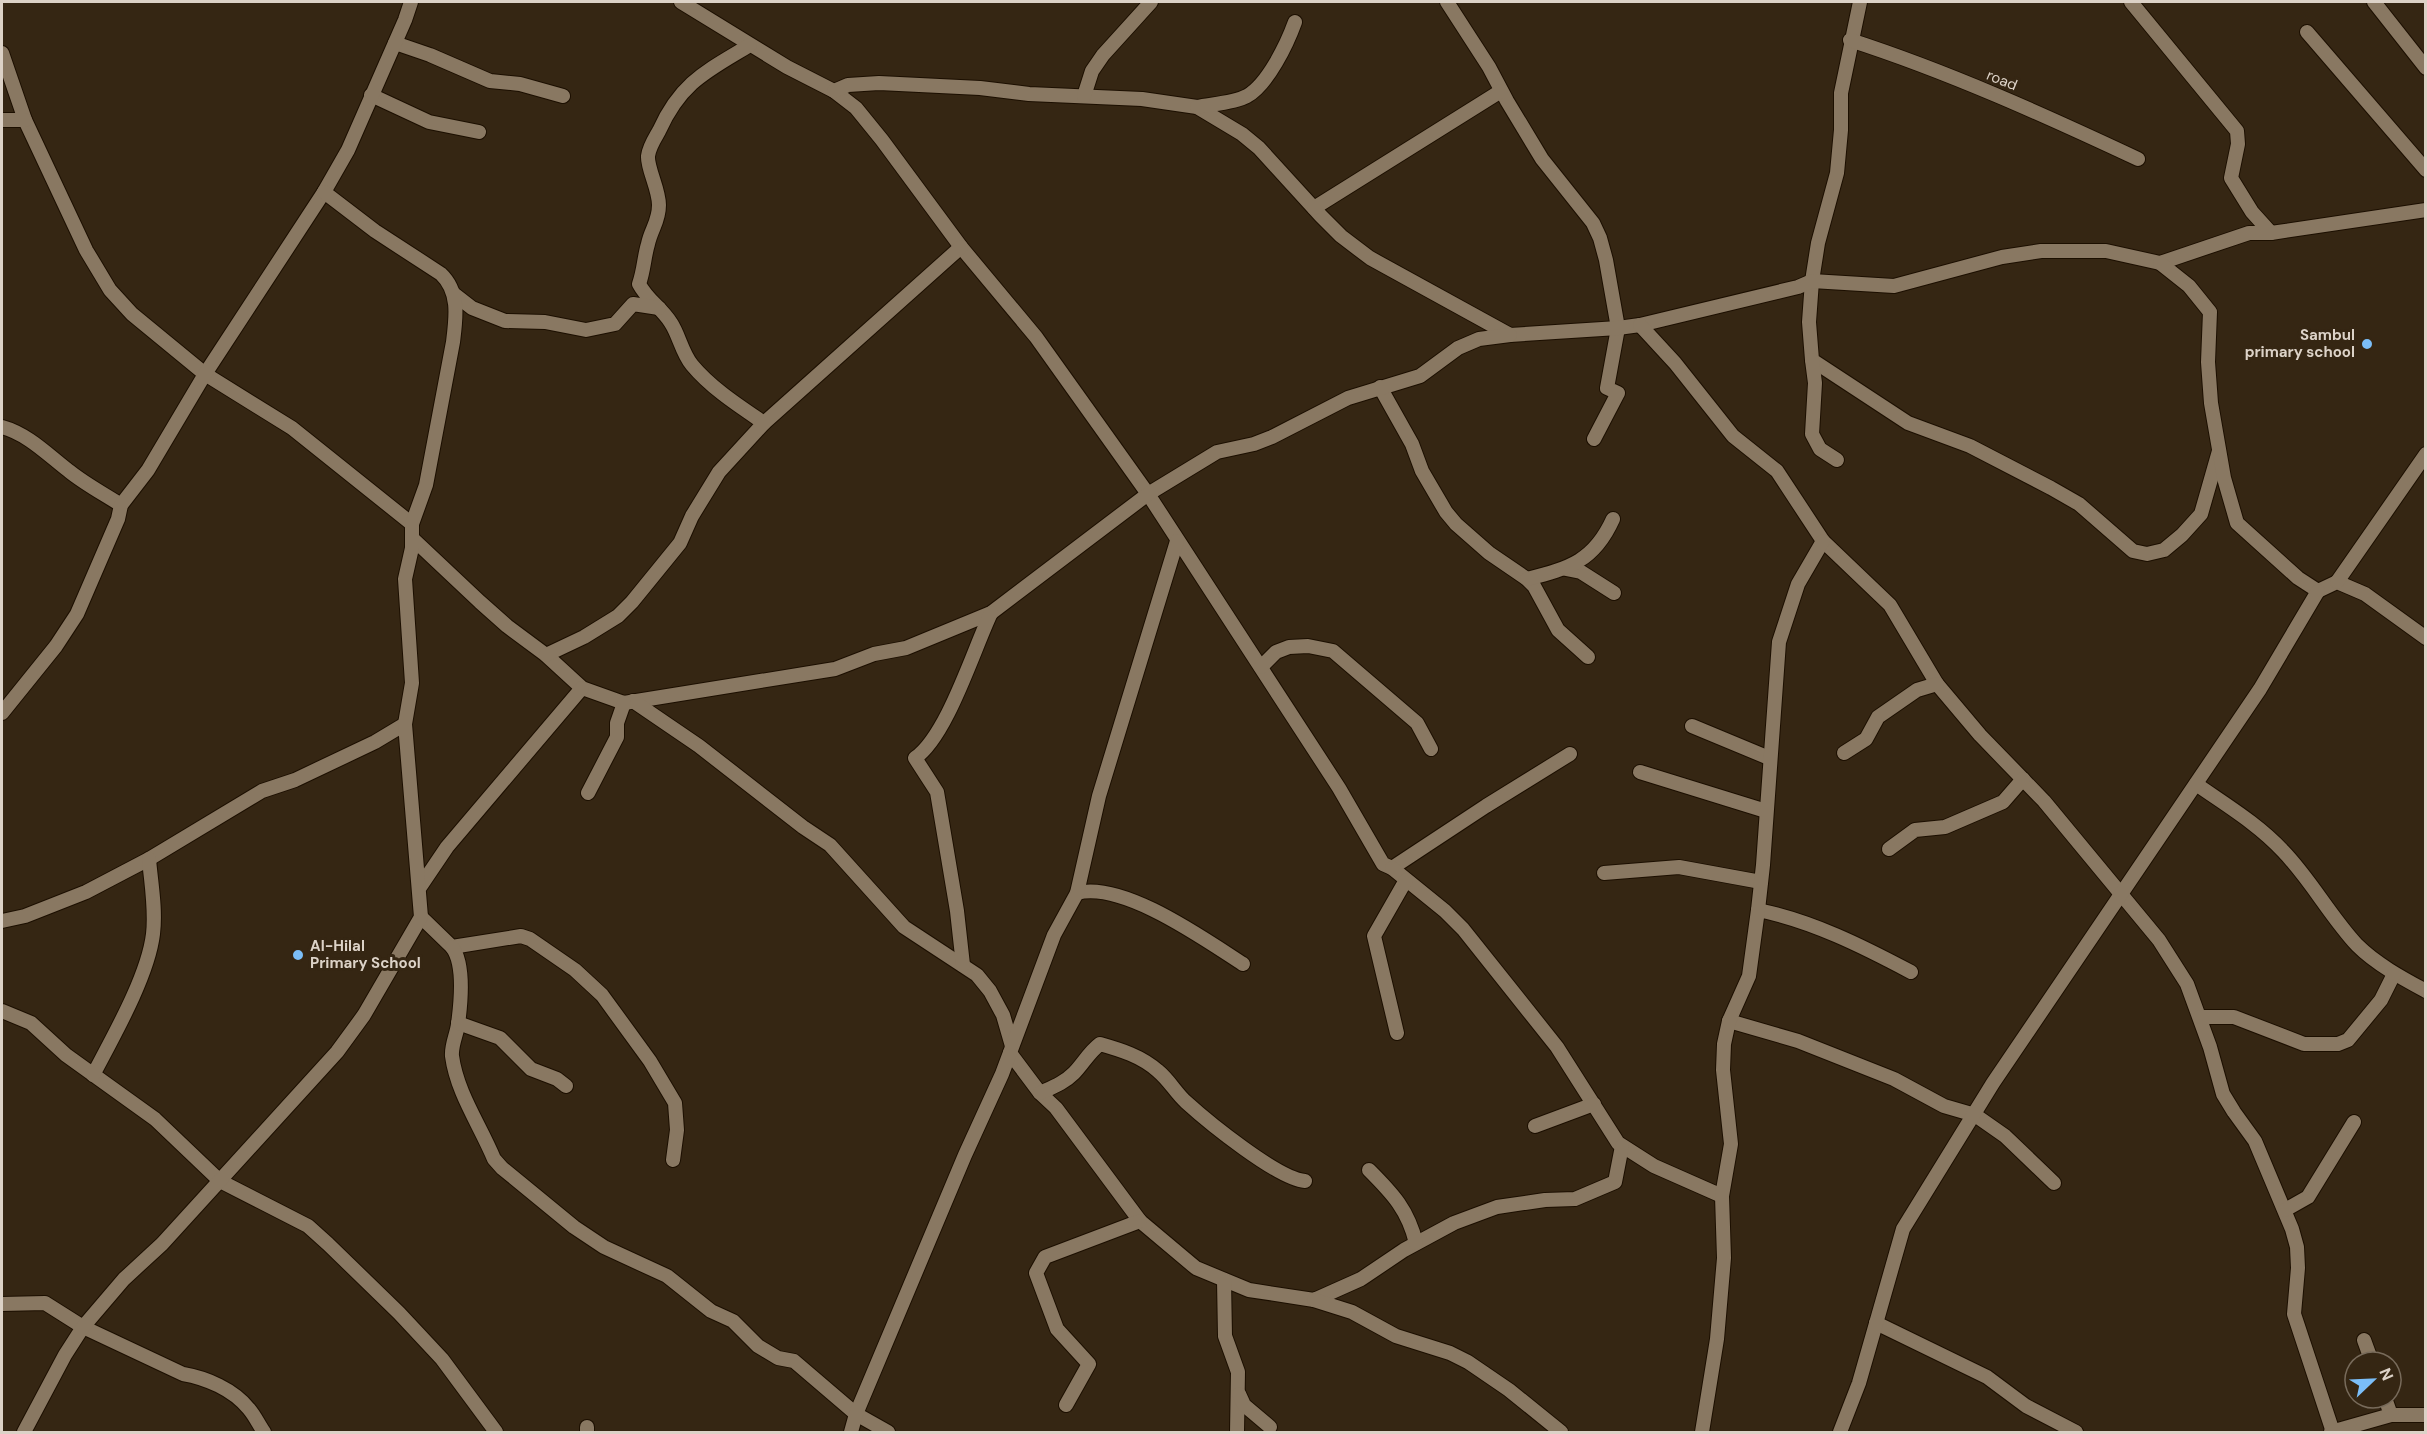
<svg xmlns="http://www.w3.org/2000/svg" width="2427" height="1434" font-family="'DM Sans',sans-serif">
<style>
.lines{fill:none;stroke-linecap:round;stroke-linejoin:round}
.minor-casing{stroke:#1c0f00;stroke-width:16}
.minor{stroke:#897862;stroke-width:14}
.poi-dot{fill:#7bbef8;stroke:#352613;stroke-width:2}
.labels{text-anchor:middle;stroke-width:6;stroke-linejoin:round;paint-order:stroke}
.street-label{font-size:15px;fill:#dcd2c7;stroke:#352613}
.poi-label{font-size:15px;font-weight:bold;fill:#dcd2c7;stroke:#352613;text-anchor:end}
</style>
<rect width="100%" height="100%" fill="#352613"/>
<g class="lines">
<!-- minor casing -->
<g class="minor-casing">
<g id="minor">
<path d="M681,2l106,65 47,24 22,17 26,32 79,107 75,90 112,157 191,294 44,76 9,4 94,-62 84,-52"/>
<path d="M1447,2l42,65 18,34 35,58 51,64 7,15 6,22 12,68 -11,60 11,5 -24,46"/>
<path d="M1860,2l-19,91v37l-4,43 -19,70 -6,38 -3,41 3,38 96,63 62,23 81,42 28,16 54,47 14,3 17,-4 18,-15 19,-21 18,-63"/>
<path d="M2131,2l106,129 1,13 -7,34 21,34 19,21"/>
<path d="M2374,2l52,66"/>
<path d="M2307,32l119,138"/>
<path d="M1850,40c99,32 194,75 288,119"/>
<path d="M395,43l35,12 60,26 30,3 43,12"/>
<path d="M750,45c-43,26 -69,37 -91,86 -4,7 -10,16 -11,25 -1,12 11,33 11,49 0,17 -8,24 -11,39 -4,13 -4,26 -9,40 9,17 22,23 32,39 8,12 11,30 21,42 19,23 47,41 72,58"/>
<path d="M2,53l23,67 61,130 24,40 22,24 73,60 87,54 120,96"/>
<path d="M834,91l14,-6 31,-2 101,5 49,6 113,5 55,8 45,27 17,14 62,68 20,20 29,22 140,77 108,-7 22,-3 158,-38 14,-6 82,5 108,-29 39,-6h65l54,12 89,-30h22l155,-23"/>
<path d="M371,95l58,27 50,10"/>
<path d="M1084,96l8,-25 11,-16 48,-53"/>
<path d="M1197,107c15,-3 37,-4 50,-11 21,-12 40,-52 48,-74"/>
<path d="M2,120h23"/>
<path d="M1314,208l187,-117"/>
<path d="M2160,263l29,23 21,26 -2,50 3,41 13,75 13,45 61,55 20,13 19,-9 28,12 61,44"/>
<path d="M454,294l18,14 33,13 40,1 41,8 29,-6 18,-20 26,4"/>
<path d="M1640,325l35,38 58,73 44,35 46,70 67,64 47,79 43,51 64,66 115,139 28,44 23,63 13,47 11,18 21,29 37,88 5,18 1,21 -4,46 39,118"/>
<path d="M1812,360l3,23 -3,51 8,15 17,11"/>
<path d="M1380,387l32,57 10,27 24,41 10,12 33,29 38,26 7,7 24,44 30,27"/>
<path d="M2,427c26,7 46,28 67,44 16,13 35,23 52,34"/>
<path d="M412,538l68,64 27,24 39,29 36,33 42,15 211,-34 39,-15 32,-6 85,-35 157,-119 69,-42 37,-8 18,-7 76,-39 72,-22 38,-28 21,-9 31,-4"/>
<path d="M1566,569l15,3 33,21"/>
<path d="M1527,579c43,-11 67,-18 86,-60"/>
<path d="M2337,582l89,-128"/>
<path d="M546,655l38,-18 34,-21 14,-14 48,-59 12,-27 27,-44 45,-49 197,-176"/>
<path d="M1261,667l15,-15 13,-5 19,-1 25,5 84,72 14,26"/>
<path d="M633,701l66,45 104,81 27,18 74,82 73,48 13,16 13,24 9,31"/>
<path d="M2,713l54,-67 21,-32 41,-95 3,-14 27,-35 57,-96 119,-182 24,-42 57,-130 6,-18"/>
<path d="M1692,726l77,32"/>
<path d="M1844,753l22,-14 12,-22 39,-27 20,-6"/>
<path d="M1640,772l126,39"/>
<path d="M2196,784c30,21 62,40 87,67 28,29 47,65 74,94 19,19 45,33 69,46"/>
<path d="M588,793l29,-56v-14l7,-20"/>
<path d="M1889,849l26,-19 30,-3 58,-25 20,-23"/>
<path d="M1392,868l53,43 18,18 94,118 61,96 36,23 68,30"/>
<path d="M1604,873l75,-6 82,15"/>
<path d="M420,887l27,-40 135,-159"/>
<path d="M1077,893c46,-12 127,46 166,71"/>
<path d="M1758,910c54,11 104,36 153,62"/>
<path d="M421,917l31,30 69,-11 9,3 45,31 27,25 48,66 25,42 2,27 -4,30"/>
<path d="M2,921l23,-5 61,-24 63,-33 113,-68 33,-11 80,-38 30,-18"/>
<path d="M452,947c13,17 9,55 6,77 -1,10 -7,21 -6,32 5,37 28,69 42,103l8,9 72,59 30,20 63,29 44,35 22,10 25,25 20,12 16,3 62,53 32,18"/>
<path d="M963,965l-6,-54 -20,-119 -22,-34c32,-22 58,-107 76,-145"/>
<path d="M2,1011l29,12 35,32 89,64 65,62 88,45 20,18 71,69 43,46 54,73"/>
<path d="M2200,1017h34l70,27h34l10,-4 33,-40 13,-26"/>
<path d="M1729,1021l69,20 96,38 50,27 31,9 30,21 49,47"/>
<path d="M458,1023l42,15 31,31 26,10 9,7"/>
<path d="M1397,1033l-23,-97 32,-56"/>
<path d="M1010,1053l30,40 16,15 84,113 56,47 53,22 65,10 47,-21 43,-29 50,-27 43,-16 48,-7 30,-1 40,-17 7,-36"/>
<path d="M93,1075c20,-38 55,-99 60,-141 3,-25 -2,-51 -4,-75"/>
<path d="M1040,1093c13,-6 24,-10 34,-20 9,-9 15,-21 26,-29 21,6 41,12 58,27 11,9 18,22 28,31 22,20 92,77 119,79"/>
<path d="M1535,1126l59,-22"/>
<path d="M1369,1170c24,24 39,40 47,73"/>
<path d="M2285,1210l23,-13 46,-75"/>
<path d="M1224,1280l1,56 13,36 -1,60"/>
<path d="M1314,1300l38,12 44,24 54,17 18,9 41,28 52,42"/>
<path d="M2,1304l43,-1 38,24 100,47c23,4 50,15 66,35 6,7 10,16 15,23"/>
<path d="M1876,1323l111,54 39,29 50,26"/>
<path d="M2364,1340l8,22"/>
<path d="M1239,1394l5,11 26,22"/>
<path d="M2385,1398l6,17"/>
<path d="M1066,1405l23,-41 -32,-35 -21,-56 9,-16 95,-36"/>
<path d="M24,1432l41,-77 18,-28 41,-48 38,-35 175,-192 27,-37 57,-98 -16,-193 7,-41 -7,-104 7,-31v-24l14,-39 27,-143c3,-24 7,-50 -12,-68l-66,-43 -51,-39"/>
<path d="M587,1432v-5"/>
<path d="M851,1432l5,-18 109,-259 37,-81 52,-139 23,-42 22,-97 78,-255"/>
<path d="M1702,1432l15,-93 7,-81 -2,-62 9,-52 -8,-74 1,-26 5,-23 20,-45 9,-66 5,-45 16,-223 19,-58 25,-43"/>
<path d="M1840,1432l19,-49 44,-154 90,-146 267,-394 58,-98"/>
<path d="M2331,1432l60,-17h35"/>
</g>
</g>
<!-- minor -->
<use href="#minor" class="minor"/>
</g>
<!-- markers -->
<g class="poi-dot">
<circle cx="2367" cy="344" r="6"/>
<circle cx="298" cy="955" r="6"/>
</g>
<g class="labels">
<!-- street labels -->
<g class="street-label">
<text transform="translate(2002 80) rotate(22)" y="5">road</text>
</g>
<!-- poi labels -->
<g class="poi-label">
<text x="2355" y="340">Sambul<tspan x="2355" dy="17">primary school</tspan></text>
<text x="310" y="951" text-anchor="start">Al-Hilal<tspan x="310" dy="17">Primary School</tspan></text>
</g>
</g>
<!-- border -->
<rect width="2427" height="1434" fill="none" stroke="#dcd2c7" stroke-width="6"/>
<!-- north arrow -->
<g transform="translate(2373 1380) rotate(67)"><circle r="28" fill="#352613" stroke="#786b5b" stroke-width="1.5"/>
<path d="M0-4.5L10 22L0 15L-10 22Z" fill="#7bbef8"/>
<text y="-9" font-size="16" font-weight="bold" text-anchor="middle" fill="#dcd2c7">N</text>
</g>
</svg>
